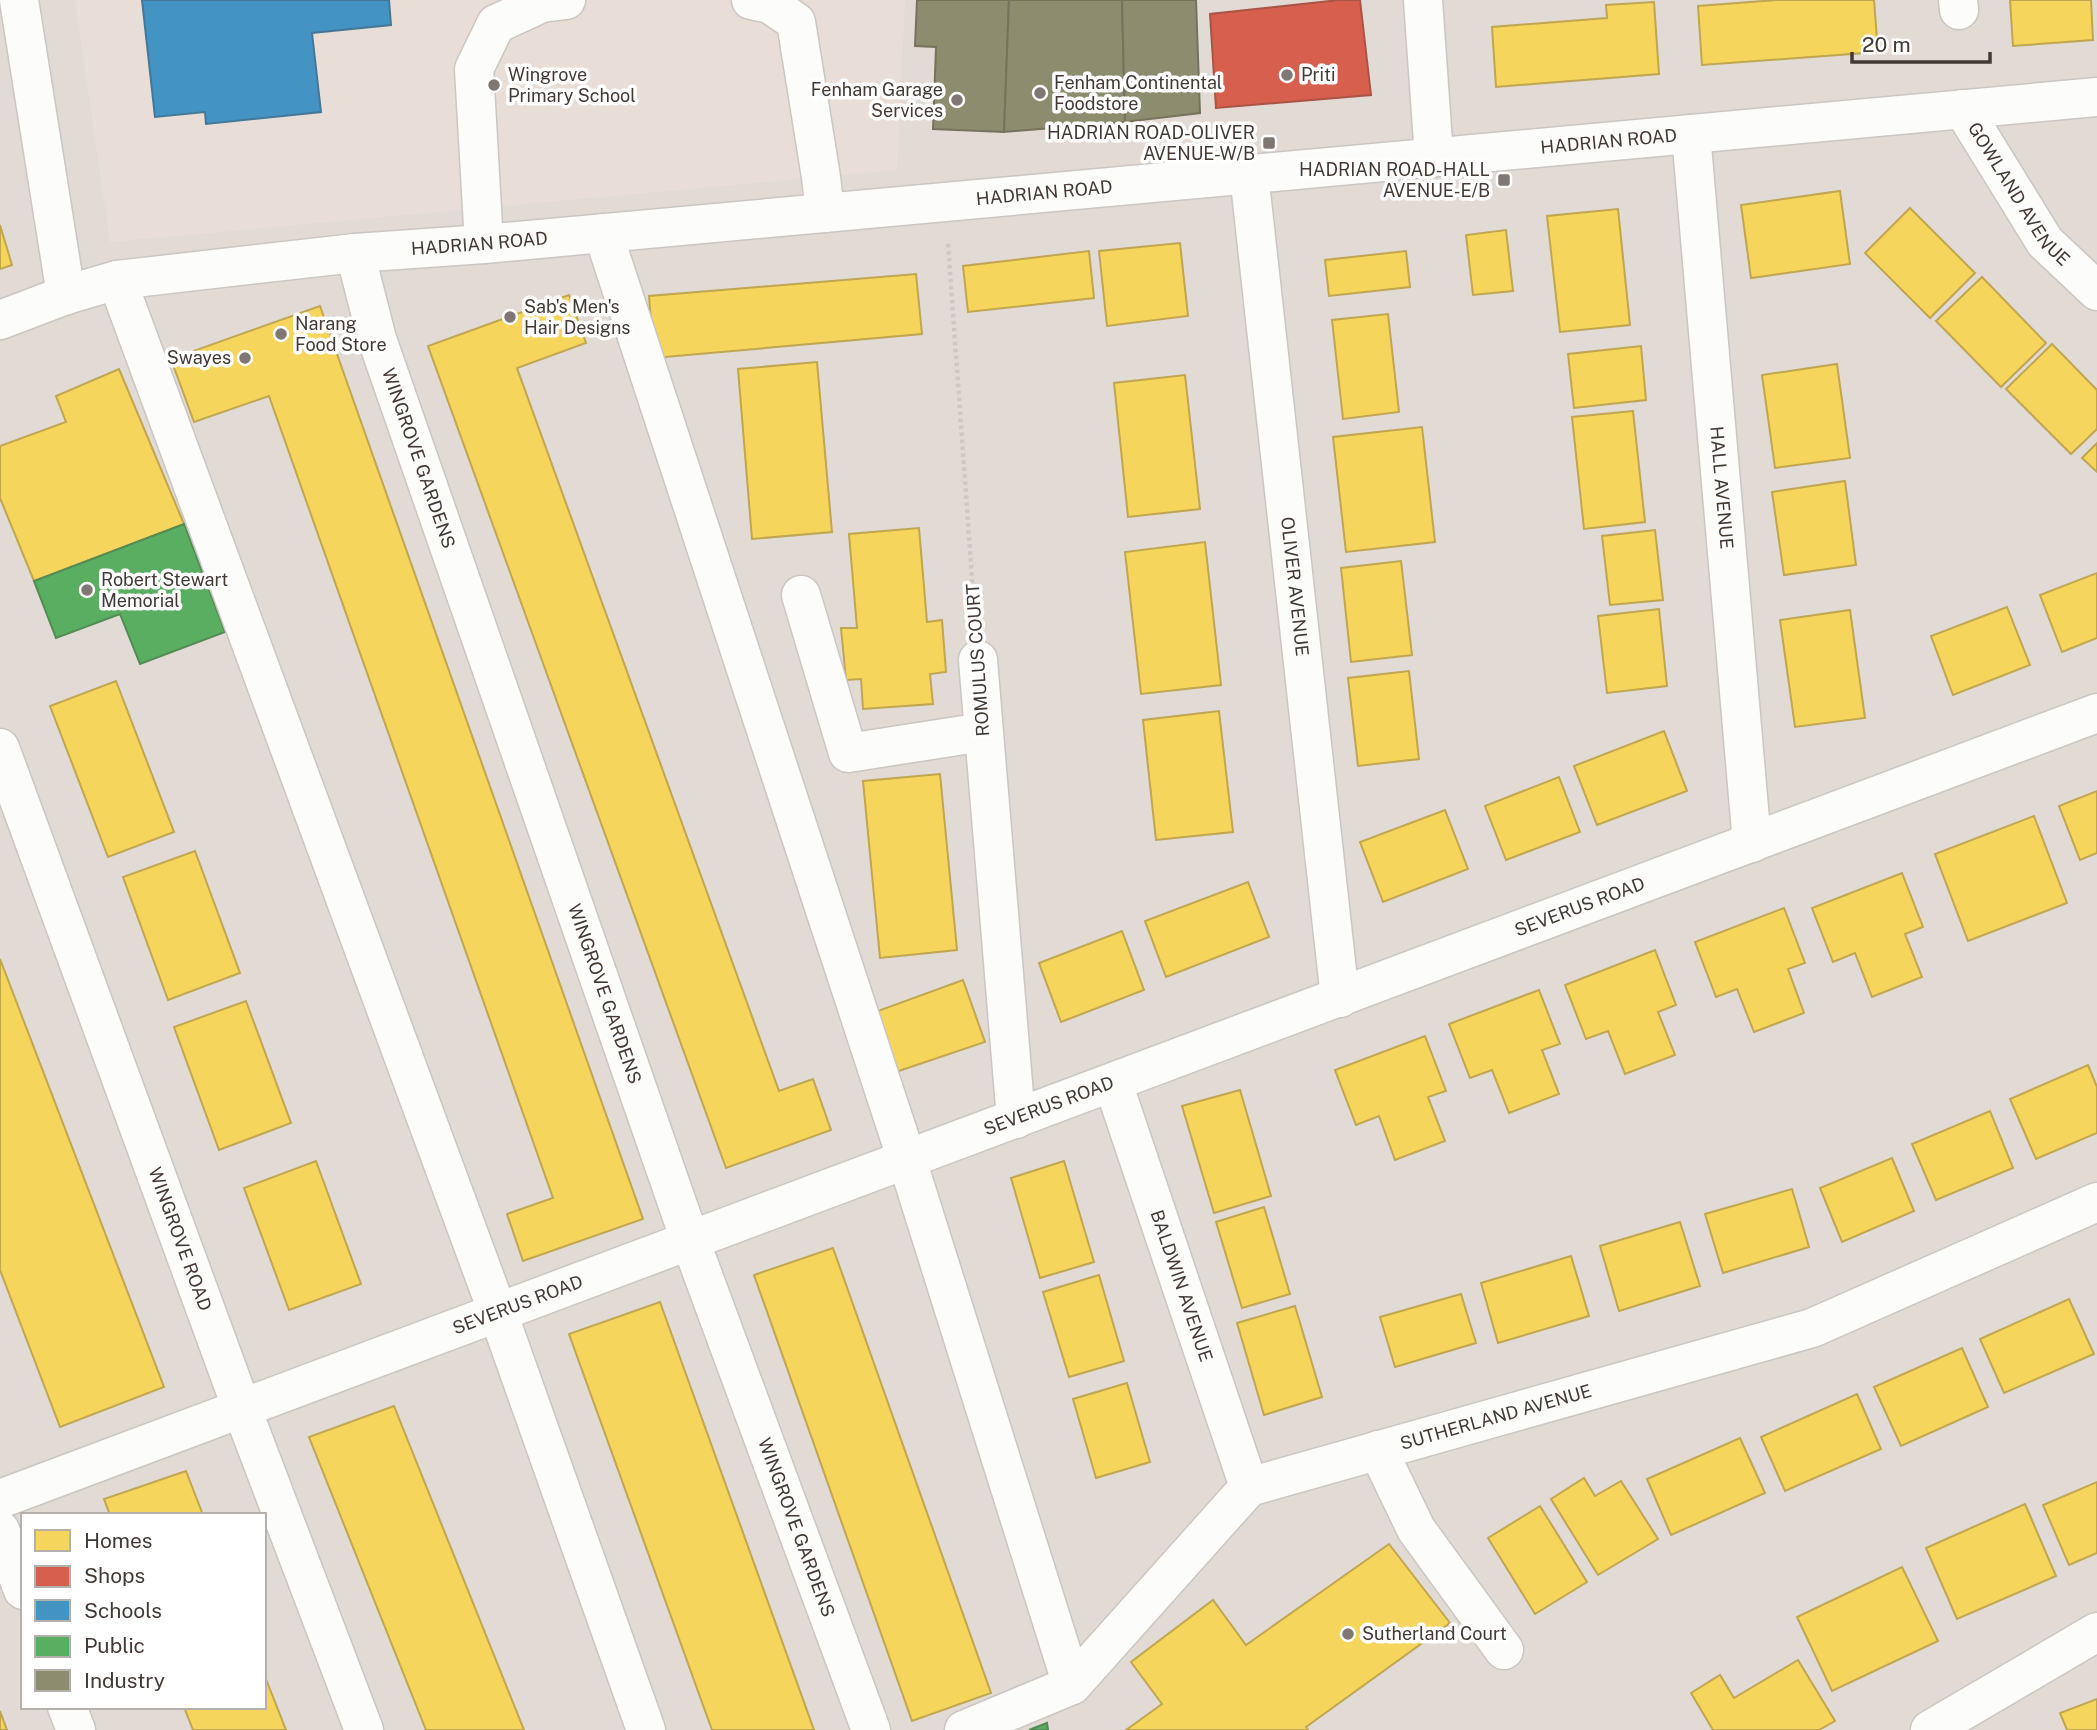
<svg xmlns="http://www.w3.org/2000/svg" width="2097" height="1730" font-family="'Public Sans',sans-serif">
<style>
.residential{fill:#e2dad5;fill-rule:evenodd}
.education{fill:#e9ded7}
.homes{fill:#f6d55c;stroke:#c0a650;stroke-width:2}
.shops{fill:#d6604d;stroke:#aa5446;stroke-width:2}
.schools{fill:#4393c3;stroke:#437898;stroke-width:2}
.public{fill:#5aae61;stroke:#538b54;stroke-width:2}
.industry{fill:#8c8c6e;stroke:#76735d;stroke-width:2}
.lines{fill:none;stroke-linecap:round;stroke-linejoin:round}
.minor-casing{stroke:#cac6c3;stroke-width:41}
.path{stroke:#ccc9c7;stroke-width:4.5;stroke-dasharray:3.5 3.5;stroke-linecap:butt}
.minor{stroke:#fcfcfb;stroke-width:38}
.poi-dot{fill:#7f7773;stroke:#fff;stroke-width:2.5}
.labels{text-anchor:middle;stroke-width:7;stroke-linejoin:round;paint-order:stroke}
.poi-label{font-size:18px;fill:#433935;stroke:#fff;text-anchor:start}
.street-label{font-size:18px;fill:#433935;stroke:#fff}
</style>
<rect width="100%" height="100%" fill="#eeeae7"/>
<!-- residential -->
<path class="residential" d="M0,0h2097v1730h-2097zM23,1515h241v192h-241z"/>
<!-- education -->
<path class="education" d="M75,0h830l-8,170 -787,72z"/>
<!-- homes -->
<g class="homes">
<path d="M1777,0h97l4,52 -176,13 -4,-59z"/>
<path d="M2010,0h81l2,40 -80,6z"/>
<path d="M1654,2l5,72 -163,13 -4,-60 115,-9 -1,-13z"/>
<path d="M1840,191l10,73 -99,14 -10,-73z"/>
<path d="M1910,208l65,65 -45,45 -65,-65z"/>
<path d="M1618,209l12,116 -70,7 -13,-116z"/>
<path d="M0,225l12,40 -12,4z"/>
<path d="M1506,230l7,61 -40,4 -7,-60z"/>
<path d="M1180,243l8,73 -81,10 -8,-75z"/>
<path d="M1089,251l5,47 -126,14 -5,-46z"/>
<path d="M1406,251l4,36 -81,9 -4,-36z"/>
<path d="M916,274l6,60 -268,24 -5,-62z"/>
<path d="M1982,277l64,66 -45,44 -65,-66z"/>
<path d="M569,295l17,48 -69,25 262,723 34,-12 18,51 -105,38 -298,-822z"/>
<path d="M320,306l323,913 -120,42 -16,-47 46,-16 -284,-802 -75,26 -23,-63z"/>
<path d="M1388,314l11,98 -56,7 -11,-99z"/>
<path d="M2052,344l45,46v39l-26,25 -65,-65z"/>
<path d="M1641,346l5,54 -72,8 -6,-54z"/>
<path d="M817,362l15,170 -80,7 -14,-170z"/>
<path d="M1837,364l13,94 -75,10 -13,-93z"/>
<path d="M119,369l65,155 -150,57 -34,-83v-52l66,-24 -10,-26z"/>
<path d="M1185,375l15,134 -72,8 -14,-134z"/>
<path d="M1633,411l12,111 -61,7 -12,-112z"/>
<path d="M1422,427l13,115 -89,10 -13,-115z"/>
<path d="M2097,443v29l-15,-14z"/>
<path d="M1845,481l11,84 -72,10 -12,-83z"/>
<path d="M919,528l8,94 15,-2 4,52 -16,2 3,30 -70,5 -2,-30 -15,1 -5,-52h16l-8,-94z"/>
<path d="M1655,530l8,70 -53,5 -8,-69z"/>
<path d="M1205,542l16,143 -80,9 -16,-142z"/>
<path d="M1401,561l11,94 -61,7 -10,-94z"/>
<path d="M2097,573v65l-35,14 -22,-57z"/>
<path d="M2007,607l23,58 -77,30 -22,-59z"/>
<path d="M1659,609l8,77 -60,7 -9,-77z"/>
<path d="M1850,610l15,108 -70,9 -15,-107z"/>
<path d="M1409,671l10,88 -61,7 -10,-88z"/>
<path d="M116,681l58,151 -66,25 -58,-151z"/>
<path d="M1219,711l14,121 -77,8 -13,-120z"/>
<path d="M1664,731l23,60 -90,34 -23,-59z"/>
<path d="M940,774l17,176 -77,8 -17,-177z"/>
<path d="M1559,777l21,55 -74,28 -21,-54z"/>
<path d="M2097,791v62l-17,7 -21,-54z"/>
<path d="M1445,810l23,59 -85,33 -23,-60z"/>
<path d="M2034,816l33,87 -99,38 -33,-87z"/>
<path d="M195,851l45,122 -72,27 -45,-123z"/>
<path d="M1902,873l21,54 -18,7 17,43 -50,20 -17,-44 -22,9 -21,-54z"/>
<path d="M1248,882l21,55 -103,40 -21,-56z"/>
<path d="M1784,908l21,55 -17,6 16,44 -50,19 -17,-43 -21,8 -21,-55z"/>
<path d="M1122,931l22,59 -83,32 -22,-59z"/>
<path d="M1655,950l21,55 -18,7 17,43 -50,19 -17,-43 -22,8 -21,-54z"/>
<path d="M0,959l164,428 -104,40 -60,-157z"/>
<path d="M963,980l22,62 -89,30 -21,-60z"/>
<path d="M1539,990l21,54 -18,6 17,44 -50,19 -17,-43 -22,8 -21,-54z"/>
<path d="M246,1001l45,122 -72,27 -45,-123z"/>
<path d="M1425,1036l21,55 -18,6 17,44 -50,19 -16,-44 -23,9 -21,-55z"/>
<path d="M2088,1065l9,22v46l-61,26 -26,-60z"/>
<path d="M1240,1090l31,106 -57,17 -32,-107z"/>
<path d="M1990,1111l23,57 -77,32 -24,-56z"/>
<path d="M1892,1158l22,53 -72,31 -22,-54z"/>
<path d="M316,1161l45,123 -72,26 -45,-122z"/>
<path d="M1064,1161l30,101 -54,16 -29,-100z"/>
<path d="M1792,1189l17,58 -86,26 -18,-59z"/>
<path d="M1264,1207l26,87 -48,14 -26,-86z"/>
<path d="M1680,1222l20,64 -81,25 -19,-65z"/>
<path d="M833,1248l158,445 -79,28 -158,-446z"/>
<path d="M1571,1256l18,60 -91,27 -17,-60z"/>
<path d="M1099,1275l25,86 -55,16 -26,-85z"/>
<path d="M1461,1294l15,49 -81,24 -15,-50z"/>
<path d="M2069,1299l25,55 -90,39 -24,-54z"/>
<path d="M660,1302l154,428h-102l-143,-396z"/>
<path d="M1295,1306l27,91 -58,18 -27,-92z"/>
<path d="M1962,1348l26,59 -87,39 -27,-59z"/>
<path d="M1127,1383l23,79 -54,16 -23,-79z"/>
<path d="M1857,1394l24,55 -96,42 -24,-54z"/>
<path d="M394,1406l130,324h-98l-117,-293z"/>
<path d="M1740,1438l25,55 -94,42 -24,-56z"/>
<path d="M186,1471l17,44h-93l-6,-16z"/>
<path d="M1584,1478l11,18 26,-15 37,58 -60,36 -47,-76z"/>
<path d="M2097,1482v71l-28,12 -26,-60z"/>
<path d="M2025,1504l31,72 -99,43 -31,-71z"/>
<path d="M1540,1506l47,76 -52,32 -47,-76z"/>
<path d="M1389,1544l61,79 -144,104 2,3h-182l36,-26 -31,-42 82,-62 33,45z"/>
<path d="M1902,1567l36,74 -106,50 -35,-74z"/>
<path d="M1798,1660l37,61 -16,9h-106l-22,-37 29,-18 14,23z"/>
<path d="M264,1674l22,56h-93l-9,-23h80z"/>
<path d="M2097,1699v31h-30l-7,-17z"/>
<path d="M0,1711l7,19h-7z"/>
</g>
<!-- shops -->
<path class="shops" d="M1339,0h21l11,95 -155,13 -6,-94z"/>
<!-- schools -->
<path class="schools" d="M142,0h247l2,25 -79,8 9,79 -115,12 -1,-12 -50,5z"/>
<!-- public -->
<g class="public">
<path d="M184,524l41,108 -85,32 -20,-50 -64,24 -22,-57z"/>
<path d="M1047,1723l1,7h-19z"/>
</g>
<!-- industry -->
<g class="industry">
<path d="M917,0h92l-5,132 -71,-3 3,-82 -21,-1z"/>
<path d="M1009,0h113l3,122 -121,10z"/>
<path d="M1122,0h74l4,113 -75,9z"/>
</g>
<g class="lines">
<!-- minor casing -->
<g class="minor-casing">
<g id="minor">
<path d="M19,0l47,295"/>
<path d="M751,0l19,4 26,18 25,155 4,36"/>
<path d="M1423,0l11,157"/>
<path d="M1958,0l1,10"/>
<path id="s1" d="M1963,109l82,133 52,49"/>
<path id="s2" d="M1691,134l61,709"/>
<path id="s3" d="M1249,174l91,824"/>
<path d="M603,233l304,927 165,525"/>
<path d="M484,244l-10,-175 22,-45 46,-21 24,-3"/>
<path id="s4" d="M355,253l22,86 313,901 181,490"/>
<path d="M117,280l381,1033 148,417"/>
<path id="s5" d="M0,320l66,-25 51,-15 238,-27 129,-9 1613,-147"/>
<path d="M801,595l47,158 135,-21"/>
<path d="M978,660l38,459"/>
<path id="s6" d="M0,748l242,661 122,321"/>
<path id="s7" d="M1113,1083l136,404"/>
<path d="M1378,1450l38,79 88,121"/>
<path id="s8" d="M0,1499l2097,-786"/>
<path d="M0,1530l23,60"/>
<path d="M67,1707l9,23"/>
<path id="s9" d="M964,1730l108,-45 177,-198 563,-159 285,-126"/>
<path d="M1930,1730l167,-98"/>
</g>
</g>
<!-- path -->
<path class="path" d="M948,244l27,376"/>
<!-- minor -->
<use href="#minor" class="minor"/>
</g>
<!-- markers -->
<g class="poi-dot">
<circle cx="1287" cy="75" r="7"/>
<circle cx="494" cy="85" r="7"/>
<circle cx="1040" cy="93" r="7"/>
<circle cx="957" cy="100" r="7"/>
<rect x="1262" y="136" width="14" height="14" rx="3.5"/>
<rect x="1497" y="173" width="14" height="14" rx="3.5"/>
<circle cx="510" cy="317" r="7"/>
<circle cx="281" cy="334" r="7"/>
<circle cx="245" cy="358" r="7"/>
<circle cx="87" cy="590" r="7"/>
<circle cx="1348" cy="1634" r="7"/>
</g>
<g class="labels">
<!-- poi labels -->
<g class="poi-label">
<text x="508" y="81">Wingrove<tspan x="508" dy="21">Primary School</tspan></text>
<text x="1301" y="81">Priti</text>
<text x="1054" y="89">Fenham Continental<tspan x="1054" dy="21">Foodstore</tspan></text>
<text x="943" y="96" text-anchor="end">Fenham Garage<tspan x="943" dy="21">Services</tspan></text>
<text x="1255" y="139" text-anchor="end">HADRIAN ROAD-OLIVER<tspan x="1255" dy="21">AVENUE-W/B</tspan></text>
<text x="1490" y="176" text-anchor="end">HADRIAN ROAD-HALL<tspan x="1490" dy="21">AVENUE-E/B</tspan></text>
<text x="524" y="313">Sab's Men's<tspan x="524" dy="21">Hair Designs</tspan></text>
<text x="295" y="330">Narang<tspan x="295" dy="21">Food Store</tspan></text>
<text x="231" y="364" text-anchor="end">Swayes</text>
<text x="101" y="586">Robert Stewart<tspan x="101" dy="21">Memorial</tspan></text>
<text x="1362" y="1640">Sutherland Court</text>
</g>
<!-- street labels -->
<g class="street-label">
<text dy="6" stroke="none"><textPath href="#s5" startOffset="1622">HADRIAN ROAD</textPath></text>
<text dy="6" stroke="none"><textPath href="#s5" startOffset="1055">HADRIAN ROAD</textPath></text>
<text dy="6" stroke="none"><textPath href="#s1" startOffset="102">GOWLAND AVENUE</textPath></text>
<text dy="6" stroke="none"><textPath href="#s5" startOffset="488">HADRIAN ROAD</textPath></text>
<text dy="6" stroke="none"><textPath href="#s4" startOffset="215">WINGROVE GARDENS</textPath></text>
<text dy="6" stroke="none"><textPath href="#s2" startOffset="355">HALL AVENUE</textPath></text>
<text dy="6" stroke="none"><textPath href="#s3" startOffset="415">OLIVER AVENUE</textPath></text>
<text transform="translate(978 660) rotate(-94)" y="6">ROMULUS COURT</text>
<text dy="6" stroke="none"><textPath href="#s8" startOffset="1687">SEVERUS ROAD</textPath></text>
<text dy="6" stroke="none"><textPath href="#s4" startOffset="782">WINGROVE GARDENS</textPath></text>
<text dy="6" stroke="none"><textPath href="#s8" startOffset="1120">SEVERUS ROAD</textPath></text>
<text dy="6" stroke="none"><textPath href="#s6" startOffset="523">WINGROVE ROAD</textPath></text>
<text dy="6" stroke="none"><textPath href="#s7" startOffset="214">BALDWIN AVENUE</textPath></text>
<text dy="6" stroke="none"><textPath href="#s8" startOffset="553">SEVERUS ROAD</textPath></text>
<text dy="6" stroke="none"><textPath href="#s9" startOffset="639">SUTHERLAND AVENUE</textPath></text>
<text dy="6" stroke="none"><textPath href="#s4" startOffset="1349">WINGROVE GARDENS</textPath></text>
</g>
</g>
<!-- legend -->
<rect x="21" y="1513" width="245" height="196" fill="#ffffff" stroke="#b4b0ae" stroke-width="2"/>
<rect x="35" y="1530" width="35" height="21" fill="#f6d55c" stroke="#b4b0ae" stroke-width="2"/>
<text x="84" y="1548" font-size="21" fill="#433935">Homes</text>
<rect x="35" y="1566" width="35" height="21" fill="#d6604d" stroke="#b4b0ae" stroke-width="2"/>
<text x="84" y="1583" font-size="21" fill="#433935">Shops</text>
<rect x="35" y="1600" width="35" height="21" fill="#4393c3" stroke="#b4b0ae" stroke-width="2"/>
<text x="84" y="1618" font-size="21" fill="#433935">Schools</text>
<rect x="35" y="1636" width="35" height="21" fill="#5aae61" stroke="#b4b0ae" stroke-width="2"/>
<text x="84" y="1653" font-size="21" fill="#433935">Public</text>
<rect x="35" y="1670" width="35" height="21" fill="#8c8c6e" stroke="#b4b0ae" stroke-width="2"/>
<text x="84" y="1688" font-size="21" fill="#433935">Industry</text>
<!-- scale -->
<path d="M1852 52v10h138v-10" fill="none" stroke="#433935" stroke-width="3.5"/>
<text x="1862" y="52" font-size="21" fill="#433935" stroke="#ffffff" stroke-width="5" paint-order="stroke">20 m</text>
</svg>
